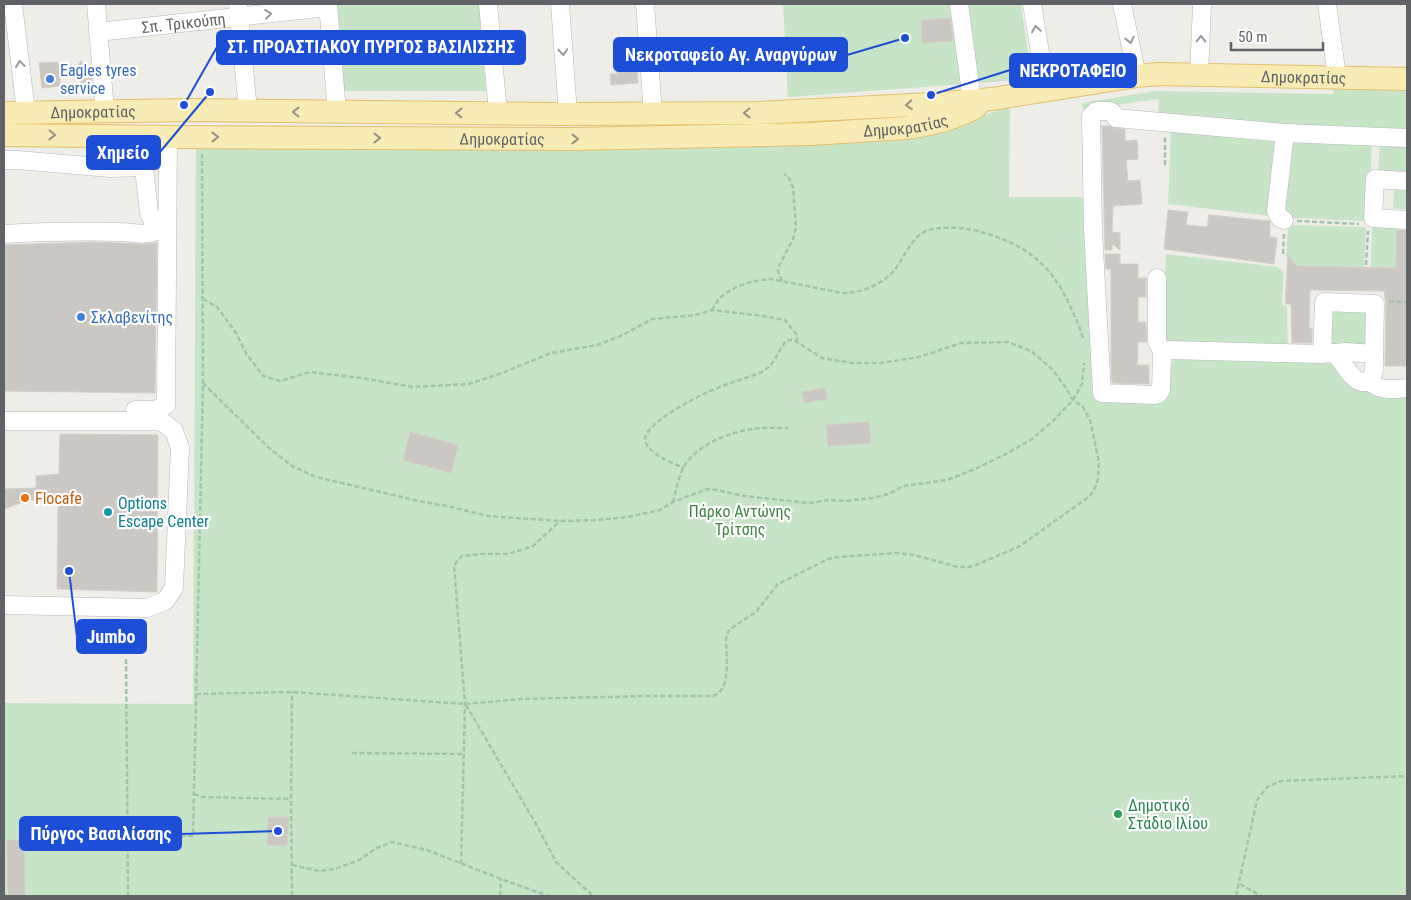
<svg xmlns="http://www.w3.org/2000/svg" width="1411" height="900" font-family="'Roboto Condensed',sans-serif">
<style>
.green{fill:#c7e4c7}
.building{fill:#cbc8c4;stroke:#d4cfc6}
.lines{fill:none;stroke-linecap:round;stroke-linejoin:round}
.minor-casing{stroke:#b4b7ba;stroke-width:19}
.major-casing{stroke:#e4bf6b;stroke-width:24}
.path{stroke:#a0c5aa;stroke-width:2.5;stroke-dasharray:5 2.5;stroke-linecap:butt}
.minor{stroke:#fff;stroke-width:18}
.major{stroke:#f8ebb4;stroke-width:22}
.oneway{stroke:#97999c}
.oneway2{stroke:#959281}
.shop-dot{fill:#3f7fe0;stroke:#fff;stroke-width:2}
.food-dot{fill:#e8710a;stroke:#fff;stroke-width:2}
.culture-dot{fill:#0f9aa8;stroke:#fff;stroke-width:2}
.leisure-dot{fill:#2e9e5b;stroke:#fff;stroke-width:2}
.labels{text-anchor:middle;stroke-width:4.5;stroke-linejoin:round;paint-order:stroke}
.street-label{font-size:16px;fill:#5f6266;stroke:#fff}
.shop-label{font-size:16px;fill:#366cbe;stroke:#fff;text-anchor:start}
.food-label{font-size:16px;fill:#c56008;stroke:#fff;text-anchor:start}
.culture-label{font-size:16px;fill:#0d838f;stroke:#fff;text-anchor:start}
.park-label{font-size:16px;fill:#3f8541;stroke:#fff}
.leisure-label{font-size:16px;fill:#27864d;stroke:#fff;text-anchor:start}
.leader{fill:none;stroke:#1d4ed8;stroke-width:2}
.callout-dot{fill:#1d4ed8;stroke:#fff;stroke-width:2}
.callout{fill:#1d4ed8;stroke:#1d4ed8;stroke-width:2}
.callout-label{font-size:18px;text-anchor:middle;font-weight:bold;fill:#fff}
</style>
<rect width="100%" height="100%" fill="#efede7"/>
<!-- green -->
<g class="green">
<path d="M335,4h144l7,87h-143z"/>
<path d="M783,4h238l10,69 -25,8 -218,16z"/>
<path d="M1333,88l74,1 -1,45 -248,-16 1,-19 -76,10 -1,-6 74,-12 177,3z"/>
<path d="M1010,105l-1,92h79l8,200 71,2 5,-36 5,-8 161,4 14,19 55,14v504h-1403v-193l189,1 3,-559 770,-22z"/>
<path d="M1171,129l107,8 -7,79 -103,-12z"/>
<path d="M1372,141l-3,78 -7,2 -70,-3 -10,-5 5,-71z"/>
<path d="M1380,143l27,2v28l-29,-1z"/>
<path d="M1394,190l13,1v18h-14z"/>
<path d="M1291,225l75,2 -2,40 -68,-1 -4,-6 -6,-3 2,-29z"/>
<path d="M1372,227l25,1v40l-26,-1z"/>
<path d="M1166,254l112,13 6,6 -2,32 5,1 1,45 -126,-8z"/>
<path d="M1367,309l1,38 -34,-1 -3,-6 2,-30z"/>
</g>
<!-- building -->
<g class="building">
<path d="M950,18l3,23 -31,2 -1,-23z"/>
<path d="M636,55l2,28 -27,2 -1,-11h7l-1,-18z"/>
<path d="M81,61l10,7 1,12 -5,6 -16,-11z"/>
<path d="M58,62l3,24 -19,2 -3,-25z"/>
<path d="M1102,126h7l6,2 10,1v12l12,-1 1,19 -12,1 2,21 12,-1 2,24 -29,2 -1,26 8,1v17l-8,-6v6h-7z"/>
<path d="M1168,210l20,2 -2,13 21,2 2,-12 61,6v16l7,1 -3,26 -110,-15z"/>
<path d="M1397,230h10v136h-22l1,-62 -2,-13 -74,-1 -1,38h3v15h-20l-1,-39h-6l3,-50 8,12 100,2z"/>
<path d="M91,242l51,2 15,-1 -2,150 -151,-2v-146z"/>
<path d="M1105,254h15v10h18v14h8v19h-8v25h8l1,20h-9l-1,23h12v19l-37,-1 -1,-26v-88h-5z"/>
<path d="M825,388l2,11 -23,4 -2,-11z"/>
<path d="M869,422l2,21 -43,3 -2,-21z"/>
<path d="M410,432l48,13 -7,28 -48,-13z"/>
<path d="M60,434l98,1 -1,157 -100,-3 1,-89h-29l-25,9v-20l32,-1v-12l23,-2z"/>
<path d="M268,817h21l-2,29 -20,-1z"/>
<path d="M7,840h17l1,56h-17z"/>
</g>
<g class="lines">
<!-- minor casing -->
<g class="minor-casing">
<g id="minor">
<path d="M13,4l13,108"/>
<path d="M96,4l9,107"/>
<path d="M238,4l10,107"/>
<path d="M328,4l9,108"/>
<path d="M488,4l10,109"/>
<path d="M560,4l8,110"/>
<path d="M645,4l8,110"/>
<path d="M959,4l13,96"/>
<path d="M1032,4l14,85"/>
<path d="M1122,4l15,72"/>
<path d="M1327,4l10,73"/>
<path id="s1" d="M98,32l230,-25"/>
<path d="M1199,75l3,-71"/>
<path d="M4,160h14l92,8 31,-1 3,2 5,43 6,15 -1,5c-10,4 -23,0 -34,0 -39,-1 -78,0 -116,2"/>
<path d="M1407,181l-32,-2 -2,39 34,2"/>
<path d="M1284,220l-4,-2 -4,-7 9,-78"/>
<path d="M1157,278v63l3,7 5,4"/>
<path d="M1335,353c7,8 19,32 30,29 4,-1 7,-3 8,-8 2,-6 1,-13 1,-20"/>
<path d="M1322,354l24,-2 28,2 1,-50 -51,-2 -2,52 -152,-4 -5,2 -3,3 -1,35 -3,4 -3,1 -53,-2 -9,-163 -2,-114 5,-5h14l3,2 3,5 169,15 122,5"/>
<path d="M1369,381c11,11 24,8 38,7"/>
<path d="M135,410h20l11,-5 2,-268"/>
<path d="M4,421h157l13,10 6,17 -6,140 -9,13 -18,7 -143,-3"/>
</g>
</g>
<!-- major casing -->
<g class="major-casing">
<g id="major">
<path id="s2" d="M4,113l186,-3 370,4 198,-1 174,-9 60,-5 145,-23 21,-2 249,5"/>
<path id="s3" d="M4,135l176,2 392,2 239,-5 94,-6c24,-3 49,-9 71,-21"/>
</g>
</g>
<!-- path -->
<g class="path">
<path d="M1165,165v-29"/>
<path d="M1297,221l62,3"/>
<path d="M1283,254l1,-21"/>
<path d="M1366,265l2,-34"/>
<path d="M782,281l-4,-10 1,-5 14,-27 3,-11 -3,-40 -4,-10 -5,-4"/>
<path d="M203,299l14,8 19,26 10,20 17,23 17,5 30,-9 51,6 51,9 57,-3 33,-11 49,-20 46,-8 26,-10 29,-16 44,-4 16,-5 51,6 22,4 12,15v7"/>
<path d="M1389,301l18,1"/>
<path d="M712,310c2,-3 4,-7 6,-10 13,-14 36,-20 53,-21l71,14c20,0 42,-9 54,-25 9,-12 14,-28 28,-36 11,-6 36,-5 49,-2 47,11 77,31 97,76 5,11 10,21 13,32"/>
<path d="M203,383l65,64 24,19 24,11 103,24 32,6 37,9 72,5 36,-1 32,-3 32,-7 13,-8 34,-13 10,1 27,6 65,7 20,-3 17,1 26,-3 17,-4 14,-8 44,-6 28,-11 33,-16 24,-14 21,-18 20,-21 9,-16 2,-21"/>
<path d="M673,502c3,-11 5,-23 10,-34 12,-22 45,-36 70,-39 11,-2 23,-1 35,-1"/>
<path d="M126,659l2,237"/>
<path d="M196,694l96,-2 173,12 56,-5 123,-3h69c19,-6 13,-41 13,-57l2,-7 2,-3 26,-17 22,-28 50,-25 10,-2 58,-4 18,2 44,12h11l7,-2 44,-19 70,-50 4,-6 4,-11 1,-17 -9,-42 -7,-13 -10,-7 -9,-15 -12,-16 -21,-18 -23,-9 -47,1 -42,14 -38,6h-29l-30,-5 -25,-16 -5,-2h-5c-11,12 -9,22 -25,32 -18,7 -37,12 -54,20 -14,6 -63,32 -63,47 1,14 27,24 39,29"/>
<path d="M466,705l70,119 20,38 37,34"/>
<path d="M352,753l112,1"/>
<path d="M194,794l8,3 89,2"/>
<path d="M128,836h65l10,-453 -1,-229"/>
<path d="M461,864l4,-160 -11,-139 8,-9 20,-2h26l25,-8 27,-25"/>
<path d="M292,865l27,6 16,-2 24,-9 18,-12 15,-6 35,8 74,29 48,17"/>
<path d="M1240,884l21,12"/>
<path d="M292,896l-1,-97 1,-107"/>
<path d="M500,896l1,-17"/>
<path d="M1236,896l21,-96 10,-13 14,-6 126,-5"/>
</g>
<!-- minor -->
<use href="#minor" class="minor"/>
<!-- major -->
<use href="#major" class="major"/>
</g>
<!-- one-way arrows -->
<defs><path id="oneway-chevron" d="M-2-3.5L2.5 0L-2 3.5" fill="none" stroke-width="1.6" stroke-linecap="round" stroke-linejoin="round" transform="scale(1.25)"/></defs>
<g class="oneway">
<use href="#oneway-chevron" transform="translate(268 14) rotate(-6)"/>
<use href="#oneway-chevron" transform="translate(1036 29) rotate(-99)"/>
<use href="#oneway-chevron" transform="translate(1201 39) rotate(-88)"/>
<use href="#oneway-chevron" transform="translate(1130 40) rotate(78)"/>
<use href="#oneway-chevron" transform="translate(563 52) rotate(86)"/>
<use href="#oneway-chevron" transform="translate(20 64) rotate(-97)"/>
</g>
<g class="oneway2">
<use href="#oneway-chevron" transform="translate(909 105) rotate(176)"/>
<use href="#oneway-chevron" transform="translate(296 112) rotate(-179)"/>
<use href="#oneway-chevron" transform="translate(459 113) rotate(-180)"/>
<use href="#oneway-chevron" transform="translate(747 113) rotate(179)"/>
<use href="#oneway-chevron" transform="translate(52 135) rotate(1)"/>
<use href="#oneway-chevron" transform="translate(215 137)"/>
<use href="#oneway-chevron" transform="translate(377 138)"/>
<use href="#oneway-chevron" transform="translate(575 139)"/>
</g>
<!-- markers -->
<g class="shop-dot">
<circle cx="50" cy="79" r="5"/>
<circle cx="81" cy="317" r="5"/>
</g>
<circle class="food-dot" cx="25" cy="498" r="5"/>
<circle class="culture-dot" cx="108" cy="512" r="5"/>
<circle class="leisure-dot" cx="1118" cy="814" r="5"/>
<g class="labels">
<!-- street labels -->
<g class="street-label">
<text dy="6" stroke="none"><textPath href="#s1" startOffset="86">Σπ. Τρικούπη</textPath></text>
<text dy="6" stroke="none"><textPath href="#s2" startOffset="1302">Δημοκρατίας</textPath></text>
<text dy="6" stroke="none"><textPath href="#s2" startOffset="89">Δημοκρατίας</textPath></text>
<text dy="6" stroke="none"><textPath href="#s3" startOffset="902">Δημοκρατίας</textPath></text>
<text dy="6" stroke="none"><textPath href="#s3" startOffset="498">Δημοκρατίας</textPath></text>
</g>
<!-- shop labels -->
<g class="shop-label">
<text x="60" y="76">Eagles tyres<tspan x="60" dy="18">service</tspan></text>
<text x="91" y="323">Σκλαβενίτης</text>
</g>
<!-- food labels -->
<g class="food-label">
<text x="35" y="504">Flocafe</text>
</g>
<!-- culture labels -->
<g class="culture-label">
<text x="118" y="509">Options<tspan x="118" dy="18">Escape Center</tspan></text>
</g>
<!-- park labels -->
<g class="park-label">
<text x="740" y="517">Πάρκο Αντώνης<tspan x="740" dy="18">Τρίτσης</tspan></text>
</g>
<!-- leisure labels -->
<g class="leisure-label">
<text x="1128" y="811">Δημοτικό<tspan x="1128" dy="18">Στάδιο Ιλίου</tspan></text>
</g>
</g>
<!-- callouts -->
<path class="leader" d="M184 105L217 47M905 38L847 55M931 95L1010 70M210 92L160 152M69 571L77 637M278 831L181 834"/>
<g class="callout-dot">
<circle cx="184" cy="105" r="5"/>
<circle cx="905" cy="38" r="5"/>
<circle cx="931" cy="95" r="5"/>
<circle cx="210" cy="92" r="5"/>
<circle cx="69" cy="571" r="5"/>
<circle cx="278" cy="831" r="5"/>
</g>
<g class="callout">
<rect x="217" y="31" width="308" height="33" rx="5"/>
<rect x="614" y="38" width="233" height="33" rx="5"/>
<rect x="1010" y="54" width="126" height="33" rx="5"/>
<rect x="87" y="136" width="73" height="33" rx="5"/>
<rect x="77" y="620" width="69" height="33" rx="5"/>
<rect x="20" y="817" width="161" height="33" rx="5"/>
</g>
<g class="callout-label">
<text x="371" y="53">ΣΤ. ΠΡΟΑΣΤΙΑΚΟΥ ΠΥΡΓΟΣ ΒΑΣΙΛΙΣΣΗΣ</text>
<text x="731" y="61">Νεκροταφείο Αγ. Αναργύρων</text>
<text x="1073" y="77">ΝΕΚΡΟΤΑΦΕΙΟ</text>
<text x="123" y="159">Χημείο</text>
<text x="111" y="643">Jumbo</text>
<text x="101" y="840">Πύργος Βασιλίσσης</text>
</g>
<!-- border -->
<rect width="1411" height="900" fill="none" stroke="#5f6266" stroke-width="10"/>
<!-- scale -->
<path d="M1231 42v8h92v-8" fill="none" stroke="#5f6266" stroke-width="2.5"/>
<text x="1238" y="42" font-size="15" fill="#5f6266" stroke="#ffffff" stroke-width="4" paint-order="stroke">50 m</text>
</svg>
